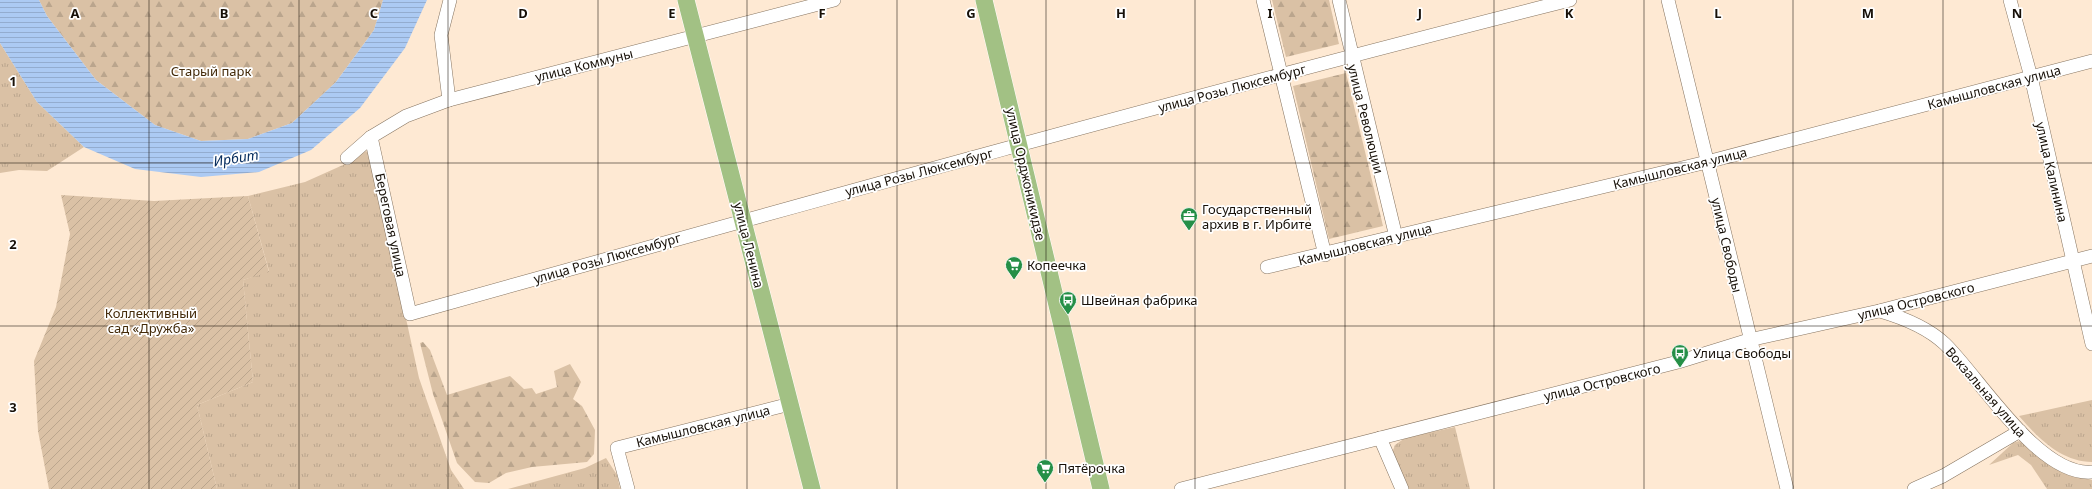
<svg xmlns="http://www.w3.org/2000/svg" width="2092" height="489" font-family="'Noto Sans',sans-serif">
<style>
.grass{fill:url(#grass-tufts)}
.forest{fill:url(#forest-firs)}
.garden{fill:url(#garden-furrows)}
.water{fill:url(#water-rules)}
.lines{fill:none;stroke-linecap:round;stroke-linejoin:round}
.minor-casing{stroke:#867460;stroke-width:14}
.major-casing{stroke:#fff;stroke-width:18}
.minor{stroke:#fff;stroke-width:13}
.major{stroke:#a2c184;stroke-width:17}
.grid{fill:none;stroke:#171008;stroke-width:1;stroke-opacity:0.55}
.labels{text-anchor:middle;stroke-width:3.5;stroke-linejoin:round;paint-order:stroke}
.street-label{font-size:13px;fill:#171008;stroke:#fff}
.park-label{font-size:13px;fill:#432a09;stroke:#fff}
.poi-label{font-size:13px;fill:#171008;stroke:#fff;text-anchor:start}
.water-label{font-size:14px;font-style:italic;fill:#092f60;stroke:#fff}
.grid-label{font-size:13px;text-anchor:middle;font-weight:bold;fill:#171008;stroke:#fff;stroke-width:3.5;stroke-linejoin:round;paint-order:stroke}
</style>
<defs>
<pattern id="grass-tufts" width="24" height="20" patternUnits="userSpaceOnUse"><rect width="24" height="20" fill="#dac1a5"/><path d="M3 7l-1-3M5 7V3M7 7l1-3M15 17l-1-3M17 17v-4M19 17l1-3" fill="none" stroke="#baa58d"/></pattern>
<pattern id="forest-firs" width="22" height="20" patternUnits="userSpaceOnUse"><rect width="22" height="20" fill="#dac1a5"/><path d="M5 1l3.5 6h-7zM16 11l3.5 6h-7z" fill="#baa58d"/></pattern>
<pattern id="garden-furrows" width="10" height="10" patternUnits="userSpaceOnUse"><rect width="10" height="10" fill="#dac1a5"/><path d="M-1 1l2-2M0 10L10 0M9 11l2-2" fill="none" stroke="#baa58d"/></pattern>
<pattern id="water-rules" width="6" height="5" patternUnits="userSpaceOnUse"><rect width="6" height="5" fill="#accaf3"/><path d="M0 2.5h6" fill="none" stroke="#93accf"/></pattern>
</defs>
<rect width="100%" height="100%" fill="#fee9d3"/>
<!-- grass -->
<g class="grass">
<path d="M0,43l37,59 47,45 -37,24 -28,-1 -19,3z"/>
<path d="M366,151l4,3 49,224 32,92 13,19h-247l-20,-84 56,-23 -10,-102 26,-9 -21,-75 57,-14 38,-17z"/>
<path d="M2092,400v62c-31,0 -54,-24 -73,-46z"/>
<path d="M1455,427l15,62h-63l-15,-36 3,-8 10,-7z"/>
<path d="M2019,441c11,4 18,13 27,21 13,12 29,15 46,18v9h-45l-16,-24 -13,-10 -29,10 24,-22z"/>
<path d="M606,458l11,17 3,14h-112l77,-21z"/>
</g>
<!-- forest -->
<g class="forest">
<path d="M39,0h344l-9,30 -38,52 -44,41 -44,16 -47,2 -46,-16 -59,-45 -49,-64z"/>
<path d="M1272,0h57l10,44 -53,13z"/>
<path d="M1346,73l37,153 -54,13 -36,-153z"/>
<path d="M423,342l7,8 17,45 63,-19 14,13 8,-1 4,6 21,-7 -3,-16 16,-7 11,18 -8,17 9,7 13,24 -1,24 -7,8 -55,5 -26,6 -17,10 -14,-1 -18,-19 -24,-69 -13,-51z"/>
</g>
<!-- garden -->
<path class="garden" d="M61,195l93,6 94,-5 21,76 -26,8 10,102 -56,23 20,84h-168l-11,-58 -4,-70 22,-54 14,-73z"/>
<!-- water -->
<path class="water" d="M0,0h39l8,16 49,64 59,45 46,16 47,-2 44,-16 44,-41 38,-52 9,-30h44l-22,48 -45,60 -49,42 -52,22 -58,5 -66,-8 -51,-22 -47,-45 -37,-59z"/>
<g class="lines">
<!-- minor casing -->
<g class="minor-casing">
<g id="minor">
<path d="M1263,0l62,255"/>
<path d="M1339,0l57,237"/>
<path d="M1668,0l119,489"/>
<path d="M2010,0l21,77 61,267"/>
<path d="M449,100l-8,-65 9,-35"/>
<path d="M371,137l39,177c386,-108 771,-216 1160,-314"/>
<path d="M347,158l24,-21 35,-21 43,-16 385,-100"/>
<path d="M1267,267l440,-105 385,-101"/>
<path d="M1880,311c24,7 47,16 65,33 35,34 94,133 147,128"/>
<path d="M1380,438l22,51"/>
<path d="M628,489l-11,-41 173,-44"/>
<path d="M1181,489l497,-127 71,-22 130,-29 213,-55"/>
<path d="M1914,489l29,-13 77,-45"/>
</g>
</g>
<!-- major casing -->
<g class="major-casing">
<g id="major">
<path d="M686,0l126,489"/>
<path d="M984,0l117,489"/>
</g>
</g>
<!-- minor -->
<use href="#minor" class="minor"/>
<!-- major -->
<use href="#major" class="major"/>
</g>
<!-- grid -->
<path class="grid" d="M149,0v489M299,0v489M448,0v489M598,0v489M747,0v489M897,0v489M1046,0v489M1195,0v489M1345,0v489M1494,0v489M1644,0v489M1793,0v489M1943,0v489M0,163h2092M0,326h2092"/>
<!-- icons -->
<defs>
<g id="office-pin" transform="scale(0.9)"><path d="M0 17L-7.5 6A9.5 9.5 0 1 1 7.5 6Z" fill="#258f47" stroke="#fff"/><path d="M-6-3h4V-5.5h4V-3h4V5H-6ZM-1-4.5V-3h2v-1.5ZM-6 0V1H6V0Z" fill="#fff"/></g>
<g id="supermarket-pin" transform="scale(0.9)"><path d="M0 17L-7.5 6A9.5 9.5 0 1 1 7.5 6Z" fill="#258f47" stroke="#fff"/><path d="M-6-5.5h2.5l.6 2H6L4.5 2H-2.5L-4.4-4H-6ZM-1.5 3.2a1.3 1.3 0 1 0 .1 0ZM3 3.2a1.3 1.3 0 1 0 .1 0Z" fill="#fff"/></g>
<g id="bus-pin" transform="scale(0.9)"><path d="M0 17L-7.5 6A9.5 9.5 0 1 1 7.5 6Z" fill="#258f47" stroke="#fff"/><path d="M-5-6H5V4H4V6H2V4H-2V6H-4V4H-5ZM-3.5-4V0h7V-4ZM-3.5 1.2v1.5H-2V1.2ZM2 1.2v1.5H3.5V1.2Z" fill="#fff"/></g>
</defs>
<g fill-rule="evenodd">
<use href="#office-pin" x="1189" y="216"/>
<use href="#supermarket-pin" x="1014" y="265"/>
<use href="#bus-pin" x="1068" y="300"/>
<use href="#bus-pin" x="1680" y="353"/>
<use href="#supermarket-pin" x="1045" y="468"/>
</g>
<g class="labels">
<!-- street labels -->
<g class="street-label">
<text transform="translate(584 65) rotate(-14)" y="5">улица Коммуны</text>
<text transform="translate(1994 87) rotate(-15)" y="5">Камышловская улица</text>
<text transform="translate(1232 88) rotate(-15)" y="5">улица Розы Люксембург</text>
<text transform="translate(1366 119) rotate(76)" y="5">улица Революции</text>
<text transform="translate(1680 168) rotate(-14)" y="5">Камышловская улица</text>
<text transform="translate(919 172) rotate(-15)" y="5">улица Розы Люксембург</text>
<text transform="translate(2052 172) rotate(77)" y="5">улица Калинина</text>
<text transform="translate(1026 174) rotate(77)" y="5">улица Орджоникидзе</text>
<text transform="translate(391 225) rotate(78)" y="5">Береговая улица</text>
<text transform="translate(1365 244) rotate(-14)" y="5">Камышловская улица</text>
<text transform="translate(749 245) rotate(76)" y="5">улица Ленина</text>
<text transform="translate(1727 245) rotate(77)" y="5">улица Свободы</text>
<text transform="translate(607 258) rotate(-16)" y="5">улица Розы Люксембург</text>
<text transform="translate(1916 301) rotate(-14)" y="5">улица Островского</text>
<text transform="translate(1602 382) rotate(-14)" y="5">улица Островского</text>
<text transform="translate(1986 392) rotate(49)" y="5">Вокзальная улица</text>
<text transform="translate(703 426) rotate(-14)" y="5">Камышловская улица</text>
</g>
<!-- park labels -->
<g class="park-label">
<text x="211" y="76">Старый парк</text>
<text x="151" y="318">Коллективный<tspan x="151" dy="15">сад «Дружба»</tspan></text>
</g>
<!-- poi labels -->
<g class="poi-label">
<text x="1202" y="214">Государственный<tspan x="1202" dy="15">архив в г. Ирбите</tspan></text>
<text x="1027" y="270">Копеечка</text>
<text x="1081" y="305">Швейная фабрика</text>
<text x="1693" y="358">Улица Свободы</text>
<text x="1058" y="473">Пятёрочка</text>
</g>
<!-- water labels -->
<g class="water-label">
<text transform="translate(236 158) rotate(-9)" y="5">Ирбит</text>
</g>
</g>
<g class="grid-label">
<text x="75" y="18">A</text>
<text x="224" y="18">B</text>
<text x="374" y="18">C</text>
<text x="523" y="18">D</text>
<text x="672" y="18">E</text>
<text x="822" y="18">F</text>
<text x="971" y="18">G</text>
<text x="1121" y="18">H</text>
<text x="1270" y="18">I</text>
<text x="1420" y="18">J</text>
<text x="1569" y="18">K</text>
<text x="1718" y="18">L</text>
<text x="1868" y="18">M</text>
<text x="2017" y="18">N</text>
<text x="13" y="86">1</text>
<text x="13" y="249">2</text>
<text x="13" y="412">3</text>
</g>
</svg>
